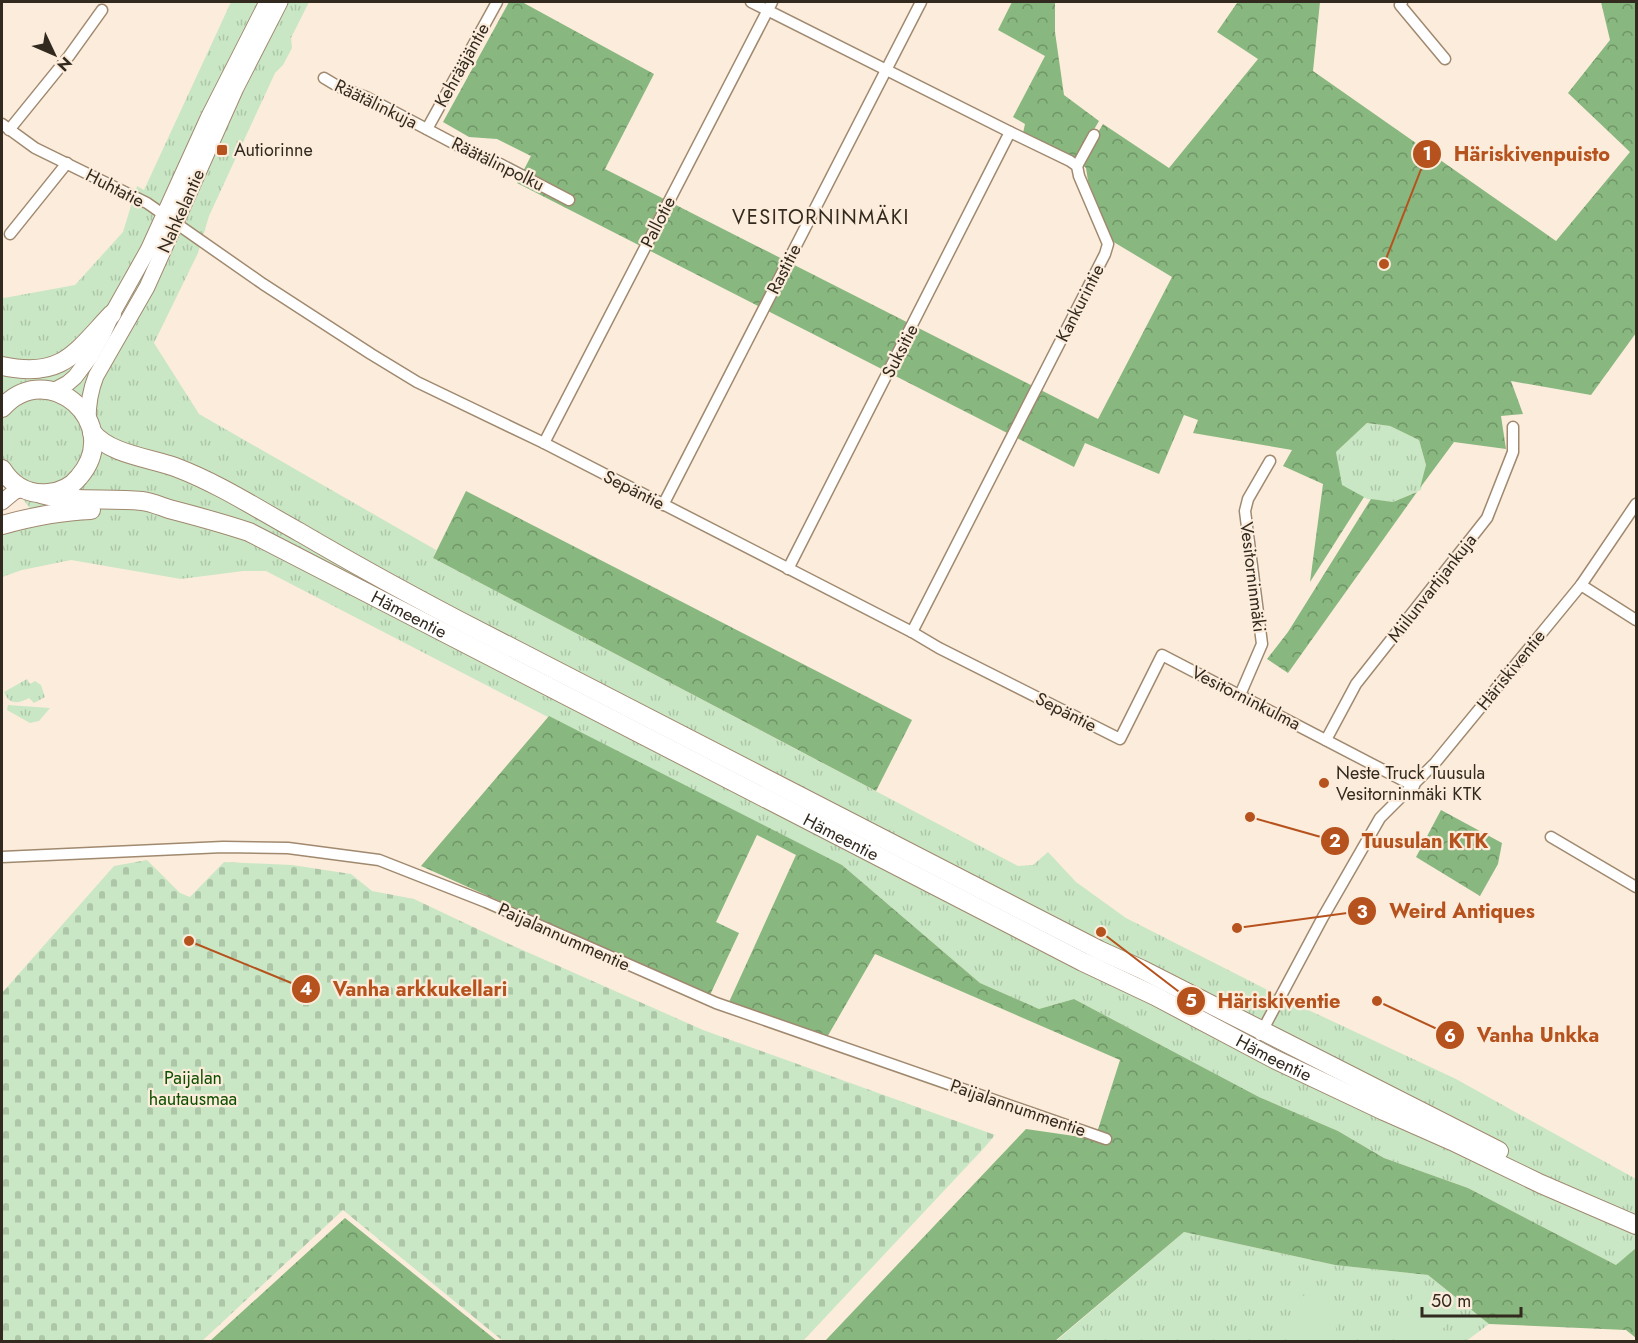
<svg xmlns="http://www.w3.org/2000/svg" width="1638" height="1343" font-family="Jost,sans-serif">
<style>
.grass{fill:url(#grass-tufts)}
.forest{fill:url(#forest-crowns)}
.cemetery{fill:url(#cemetery-stones)}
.garden{fill:#c9e7c4}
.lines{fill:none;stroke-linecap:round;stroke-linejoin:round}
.street-casing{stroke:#a0896f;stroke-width:13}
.secondary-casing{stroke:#a0896f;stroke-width:17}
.primary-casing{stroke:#a0896f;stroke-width:20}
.street{stroke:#fff;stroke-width:10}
.secondary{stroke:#fff;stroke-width:15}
.primary{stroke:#fff;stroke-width:18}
.poi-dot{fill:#b6521d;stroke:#fcecdb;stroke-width:2}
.labels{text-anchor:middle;stroke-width:4.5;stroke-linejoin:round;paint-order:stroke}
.street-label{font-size:18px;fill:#332a1f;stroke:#fcecdb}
.poi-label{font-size:18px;fill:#332a1f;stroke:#fcecdb;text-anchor:start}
.park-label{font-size:18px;fill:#0e5000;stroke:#fcecdb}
.neighbourhood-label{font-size:20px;letter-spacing:1.5px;fill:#332a1f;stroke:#fcecdb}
.leader{fill:none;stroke:#b6521d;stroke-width:2}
.callout-dot{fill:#b6521d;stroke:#fcecdb;stroke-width:2}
.mark-label{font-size:18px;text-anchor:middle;font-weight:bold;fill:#fff}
.callout-label{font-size:20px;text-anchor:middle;font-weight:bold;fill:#b6521d;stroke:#fcecdb;stroke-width:4.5;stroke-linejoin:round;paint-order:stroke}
</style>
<defs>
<pattern id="grass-tufts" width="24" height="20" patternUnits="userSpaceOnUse" patternTransform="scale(1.5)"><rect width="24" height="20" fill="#c9e7c4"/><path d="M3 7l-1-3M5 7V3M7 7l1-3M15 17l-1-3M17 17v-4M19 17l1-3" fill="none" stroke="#adc6a8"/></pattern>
<pattern id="forest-crowns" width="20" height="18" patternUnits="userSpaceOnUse" patternTransform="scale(1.5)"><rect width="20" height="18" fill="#88b77f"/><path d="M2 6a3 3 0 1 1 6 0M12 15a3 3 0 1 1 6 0" fill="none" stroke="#709567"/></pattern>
<pattern id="cemetery-stones" width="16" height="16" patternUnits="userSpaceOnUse" patternTransform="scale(1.5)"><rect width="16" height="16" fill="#c9e7c4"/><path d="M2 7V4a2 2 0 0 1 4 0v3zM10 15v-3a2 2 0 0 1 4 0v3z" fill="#adc6a8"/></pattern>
</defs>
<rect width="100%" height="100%" fill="#fcecdb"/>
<!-- grass -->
<g class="grass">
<path d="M231,2h78l-18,36 1,10 -9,17 -8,8 -66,143 -11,37 -44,90 45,71 237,136 -3,8 585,308 15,-1 15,-13 28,30 50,36 161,82 169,79 180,100v69l-20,17 -148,-77 -84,-30 -46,-27 -79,-34 -185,-98 -35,10 -59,-26 -138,-118 -298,-150 -278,-144h-23l-62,8 -110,-19 -49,10 -20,7v-45l37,-11 -37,-51v-173l2,1 71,-13 48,-53 14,-46 7,4z"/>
<path d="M1367,423l23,3 29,14 7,25 -5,25 -28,12 -26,-3 -26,-14 -5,-33z"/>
<path d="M27,679l3,5 5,-3 6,4 4,12 -11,6 -5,-5c-11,6 -20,7 -25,-6z"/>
<path d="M8,705l42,3 -11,13 -9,2 -23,-13z"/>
<path d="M1184,1232l151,33 93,10 61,49 -24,18h-410z"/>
</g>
<!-- forest -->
<g class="forest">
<path d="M509,2h13l132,72 -49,95 493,250 74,-142 -60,-36 -24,-60 -2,-13 -6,-5 23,-39 66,44 89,-109 -41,-27 20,-29 -2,-1h85l-7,69 243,170 74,-89 -62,-59 42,-53 -9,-38h35v331l-45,62 -80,-14 12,33 -22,2 5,33 -52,-7 -34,46 6,-23 -7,-25 -29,-14 -23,-3 -31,29 6,33 22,12 -54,85 13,-98 -40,-18 9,-16 -99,-17 5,-13 -14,-5 -25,59 -74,-31 -11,24 -557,-284 14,-27 -34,-17 -28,-2 -26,-15z"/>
<path d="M1012,2h43v30l9,63 35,26 -23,39 -53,-27 2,-9 -12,-7 32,-61 -47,-26z"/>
<path d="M466,491l446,229 -36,71 -443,-233z"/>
<path d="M1417,492l-129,181 -21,-14 21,-27 83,-133 22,3z"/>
<path d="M549,716l293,149 138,118 59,26 35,-10 185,98 79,34 46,27 84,30 148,77 20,-17v90l-10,-8 -137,-6 -61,-49 -93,-10 -151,-33 -129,109h-230l201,-212 69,10 25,-79 -245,-106 -49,85 -97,-37 67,-147 -39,-20 -41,87 23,11 -29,62 -289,-129z"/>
<path d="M1441,810l61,33 -4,21 -18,32 -64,-39z"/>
<path d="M345,1218l152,123h-287z"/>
</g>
<!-- cemetery -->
<path class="cemetery" d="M147,860l33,33 10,4 34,-35 68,3 59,9 21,17 42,8 95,45 194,86 292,105 -10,12 -182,194h-300l-160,-131 -141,131h-200v-348l112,-127z"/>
<!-- garden -->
<g class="garden">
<path d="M1422,1289c18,2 27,7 33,24l-21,28c-18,1 -32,2 -40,-14l15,-25z"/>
<path d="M1333,1293l4,48h-43l-4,-44z"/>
</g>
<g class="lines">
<!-- street casing -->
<g class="street-casing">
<g id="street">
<path d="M751,2l259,130 60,29 7,5 2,10 29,68 -3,10 -193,378"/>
<path d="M1402,2l-2,3 45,54"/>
<path d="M324,78l15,9 27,10 106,56 28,11 69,36"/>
<path d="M2,124l33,24 112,55 116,81 108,70 46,28 127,61 368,189 27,16 181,91 42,-84 252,131"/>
<path d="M427,129l70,-127"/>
<path d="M9,130l60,-74 33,-46"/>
<path d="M1077,166l17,-31"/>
<path d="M10,234l57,-71"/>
<path d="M544,443l228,-441"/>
<path d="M663,505l258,-503"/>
<path d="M788,569l222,-437"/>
<path d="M1581,585l55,35"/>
<path d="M1240,695l22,-51 -17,-133 3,-12 22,-38"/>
<path d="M1326,740l30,-56 131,-166 26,-66v-25"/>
<path d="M1551,837l85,50"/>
<path d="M2,857l221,-10 65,1 91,12 107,42 230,101 390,136"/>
<path d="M1260,1035l63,-118 57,-99 55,-55 146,-178 55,-81"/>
</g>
</g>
<!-- secondary casing -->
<g class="secondary-casing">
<g id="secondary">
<path d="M53,391l15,-8 7,-6 15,-20 13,-23 9,-20 36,-64 60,-132 59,-116"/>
<path d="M88,421c0,-16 2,-30 8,-45l51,-89 89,-199 44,-86"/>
<path d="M2,502l12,-10 8,-3"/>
</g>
</g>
<!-- primary casing -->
<g class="primary-casing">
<g id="primary">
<path d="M2,366c60,13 73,-13 110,-52"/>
<path d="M2,408c46,-52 123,16 77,69 -8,10 -19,15 -31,16 -20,2 -36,-8 -46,-24"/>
<path d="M92,432c17,22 58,26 83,35 45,17 84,43 126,66 51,30 104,59 157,87l641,330 42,19 358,182"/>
<path id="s1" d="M41,494c33,9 67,3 101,7 9,1 18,5 27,8 27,7 53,14 80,23l834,430 72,34 119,63 110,52 68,30 89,43 95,41"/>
<path d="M2,525c29,-8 59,-14 89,-15"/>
</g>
</g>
<!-- street -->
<use href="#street" class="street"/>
<!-- secondary -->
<use href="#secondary" class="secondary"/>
<!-- primary -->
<use href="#primary" class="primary"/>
</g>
<!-- markers -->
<g class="poi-dot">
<rect x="216" y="144" width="12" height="12" rx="3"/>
<circle cx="1324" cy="783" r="6"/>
</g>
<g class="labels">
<!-- street labels -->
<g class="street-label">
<text transform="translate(462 65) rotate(-61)" y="6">Kehrääjäntie</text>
<text transform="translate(376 104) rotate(26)" y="6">Räätälinkuja</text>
<text transform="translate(498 164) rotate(26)" y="6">Räätälinpolku</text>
<text transform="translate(115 188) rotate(27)" y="6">Huhtatie</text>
<text transform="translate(181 211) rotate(-66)" y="6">Nahkelantie</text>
<text transform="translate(658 222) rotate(-63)" y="6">Pallotie</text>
<text transform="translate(784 269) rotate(-63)" y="6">Rastitie</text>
<text transform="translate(1080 303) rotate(-63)" y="6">Kankurintie</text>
<text transform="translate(900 351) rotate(-63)" y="6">Suksitie</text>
<text transform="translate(634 490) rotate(27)" y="6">Sepäntie</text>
<text transform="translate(1253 577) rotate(83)" y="6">Vesitorninmäki</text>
<text transform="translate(1432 588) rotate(-52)" y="6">Miilunvartijankuja</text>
<text dy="6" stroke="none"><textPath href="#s1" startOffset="393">Hämeentie</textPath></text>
<text transform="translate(1511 670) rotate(-51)" y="6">Häriskiventie</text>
<text transform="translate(1246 698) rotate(27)" y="6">Vesitorninkulma</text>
<text transform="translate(1066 712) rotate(27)" y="6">Sepäntie</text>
<text dy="6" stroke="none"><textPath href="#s1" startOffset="879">Hämeentie</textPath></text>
<text transform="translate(564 937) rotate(24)" y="6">Paijalannummentie</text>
<text dy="6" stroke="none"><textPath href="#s1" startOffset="1365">Hämeentie</textPath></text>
<text transform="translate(1018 1108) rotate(19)" y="6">Paijalannummentie</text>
</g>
<!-- poi labels -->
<g class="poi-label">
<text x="234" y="156">Autiorinne</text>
<text x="1336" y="779">Neste Truck Tuusula<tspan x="1336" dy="21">Vesitorninmäki KTK</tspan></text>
</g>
<!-- park labels -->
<g class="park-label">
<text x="193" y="1084">Paijalan<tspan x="193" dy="21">hautausmaa</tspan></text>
</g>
<!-- neighbourhood labels -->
<g class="neighbourhood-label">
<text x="821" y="224">VESITORNINMÄKI</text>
</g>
</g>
<!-- callouts -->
<path class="leader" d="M1384 264L1427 154M1250 817L1335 841M1237 928L1362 911M189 941L306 989M1101 932L1191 1001M1377 1001L1450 1035"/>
<g class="callout-dot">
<circle cx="1384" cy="264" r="6"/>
<circle cx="1250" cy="817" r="6"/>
<circle cx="1237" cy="928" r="6"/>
<circle cx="189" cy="941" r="6"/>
<circle cx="1101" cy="932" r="6"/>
<circle cx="1377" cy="1001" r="6"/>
<circle cx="1427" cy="154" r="15"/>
<circle cx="1335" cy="841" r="15"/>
<circle cx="1362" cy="911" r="15"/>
<circle cx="306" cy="989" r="15"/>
<circle cx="1191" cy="1001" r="15"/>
<circle cx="1450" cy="1035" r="15"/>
</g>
<g class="mark-label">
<text x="1427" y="160">1</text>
<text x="1335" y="847">2</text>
<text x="1362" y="918">3</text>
<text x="306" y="995">4</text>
<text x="1191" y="1007">5</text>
<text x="1450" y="1042">6</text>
</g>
<g class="callout-label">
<text x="1532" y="161">Häriskivenpuisto</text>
<text x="1425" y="848">Tuusulan KTK</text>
<text x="1462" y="918">Weird Antiques</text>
<text x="420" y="996">Vanha arkkukellari</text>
<text x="1279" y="1008">Häriskiventie</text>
<text x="1538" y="1042">Vanha Unkka</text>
</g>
<!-- border -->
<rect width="1638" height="1343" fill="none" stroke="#332a1f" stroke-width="6"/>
<!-- north arrow -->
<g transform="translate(54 54) rotate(134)" stroke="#fcecdb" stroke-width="4.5" paint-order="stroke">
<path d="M0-4.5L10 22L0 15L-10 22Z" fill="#332a1f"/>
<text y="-9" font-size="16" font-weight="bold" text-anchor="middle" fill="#332a1f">N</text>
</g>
<!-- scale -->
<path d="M1422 1307v9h99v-9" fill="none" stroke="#332a1f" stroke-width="3"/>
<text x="1431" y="1307" font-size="18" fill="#332a1f" stroke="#fcecdb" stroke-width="4.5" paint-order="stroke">50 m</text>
</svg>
